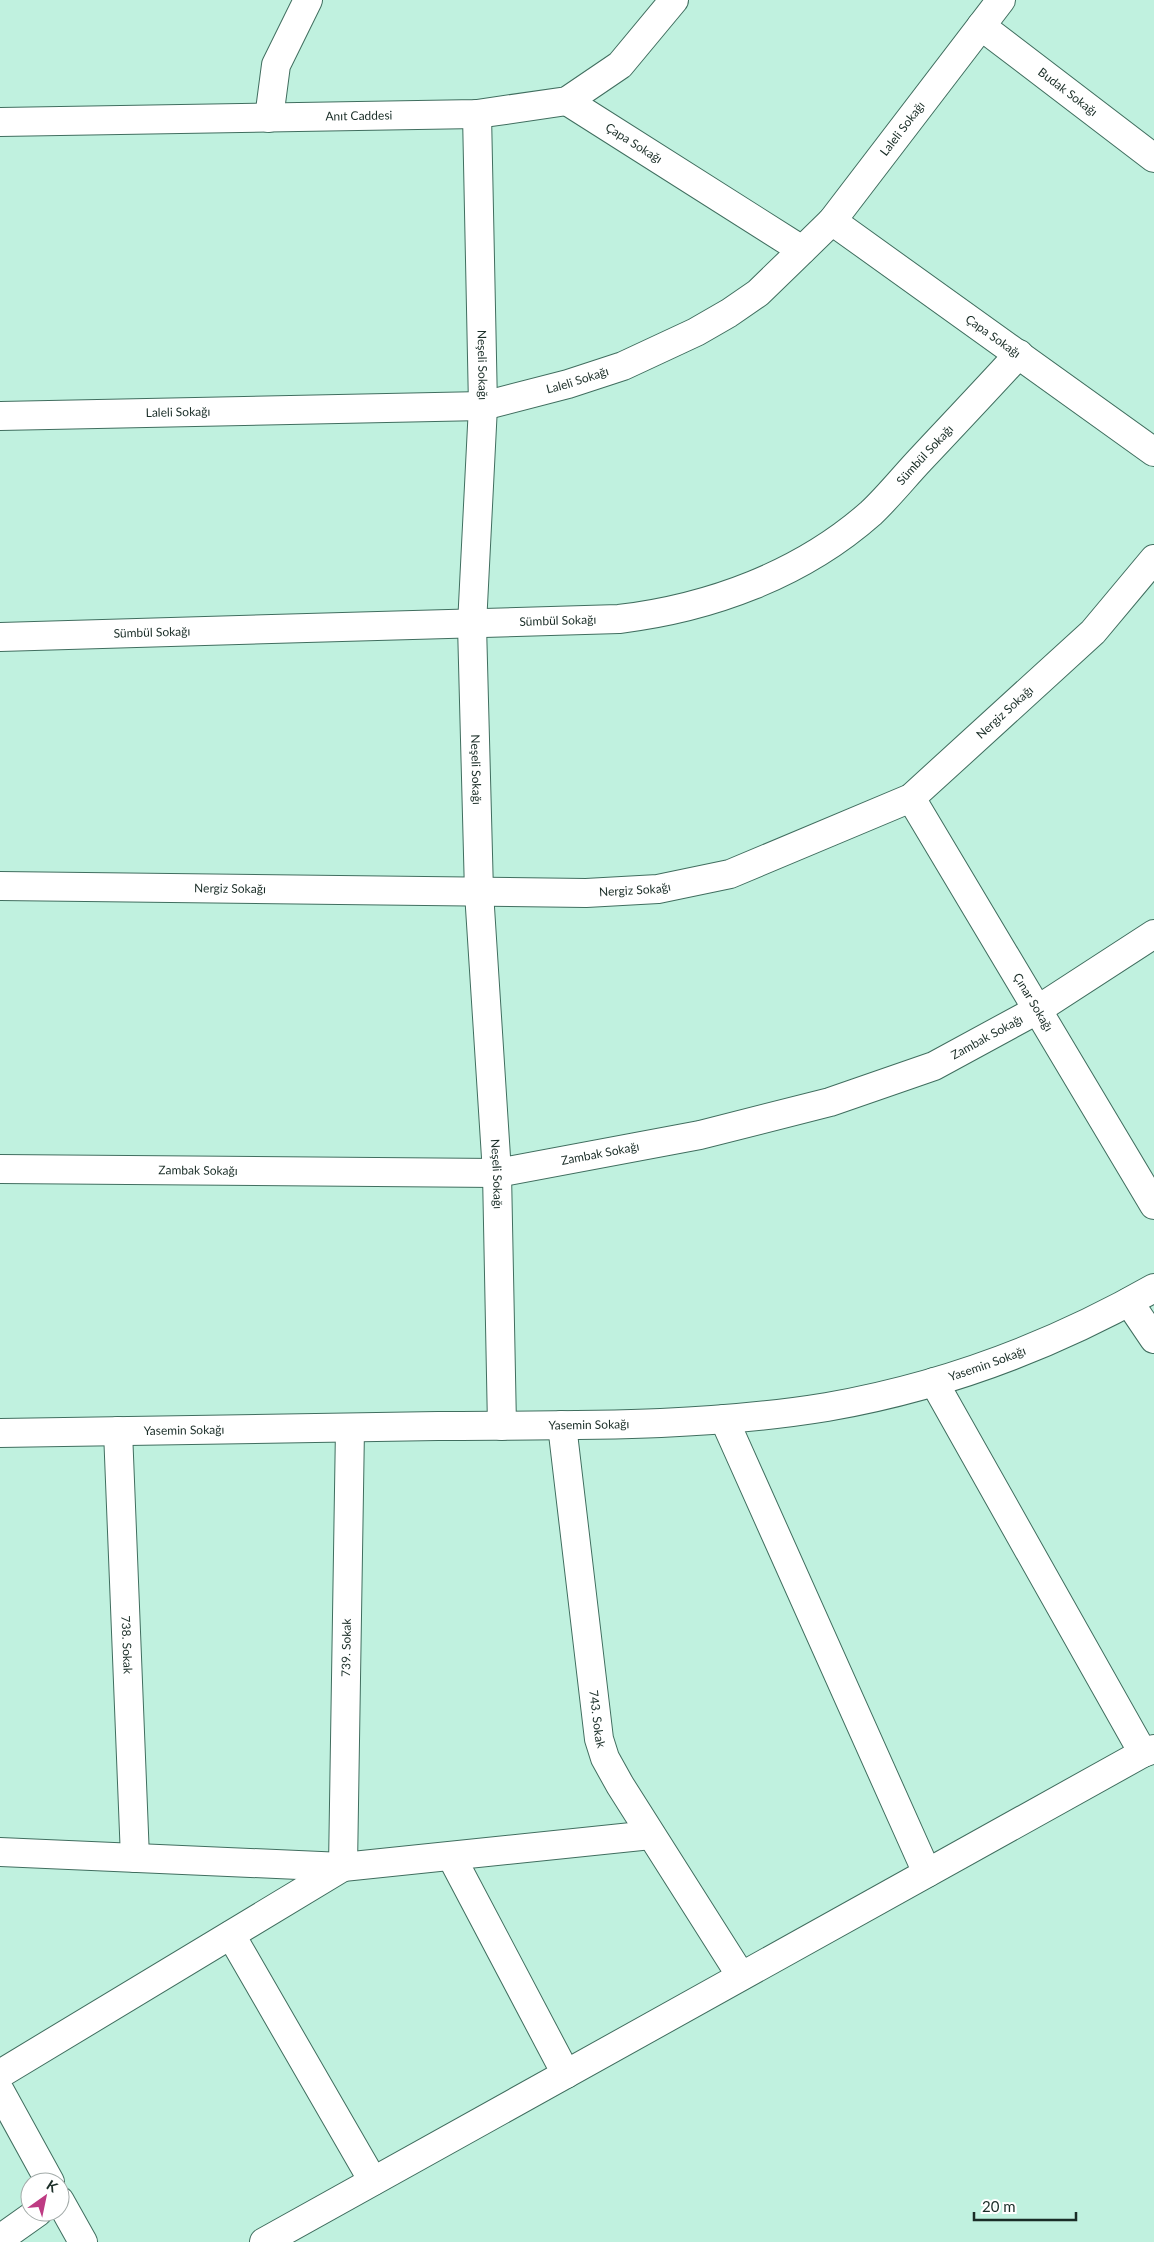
<svg xmlns="http://www.w3.org/2000/svg" width="1154" height="2242" font-family="Lato,sans-serif">
<style>
.lines{fill:none;stroke-linecap:round;stroke-linejoin:round}
.street-casing{stroke:#406e5f;stroke-width:30}
.secondary-casing{stroke:#406e5f;stroke-width:30}
.street{stroke:#fff;stroke-width:28}
.secondary{stroke:#fff;stroke-width:28}
.labels{text-anchor:middle;stroke-width:4;stroke-linejoin:round;paint-order:stroke}
.street-label{font-size:12px;fill:#1a2d27;stroke:#fff}
</style>
<rect width="100%" height="100%" fill="#c0f1df"/>
<g class="lines">
<!-- street casing -->
<g class="street-casing">
<g id="street">
<path id="s1" d="M981,26l173,132"/>
<path id="s2" d="M567,101l235,149"/>
<path id="s3" d="M477,114l6,292 -11,219 7,267 18,281 5,253"/>
<path d="M269,118l7,-53 32,-65"/>
<path id="s4" d="M832,221l322,231"/>
<path id="s5" d="M0,416l483,-10 85,-22 55,-18 73,-34 33,-19 29,-20 33,-32 41,-40 169,-221"/>
<path id="s6" d="M0,637l619,-18c91,-11 182,-44 252,-106 17,-16 33,-36 49,-53 33,-35 66,-70 99,-106"/>
<path id="s7" d="M911,798l243,407"/>
<path id="s8" d="M0,886l586,7 72,-4 72,-15 181,-76 182,-166 61,-73"/>
<path id="s9" d="M0,1169l497,4 203,-38 130,-33 104,-36 103,-56 117,-76"/>
<path d="M934,1382l209,371"/>
<path d="M724,1419l203,454"/>
<path id="s10" d="M562,1425l37,314 6,19 15,27 121,191"/>
<path id="s11" d="M118,1431l17,427"/>
<path id="s12" d="M0,1433c146,-2 292,-4 438,-7 129,-1 261,2 389,-19 115,-20 227,-62 327,-119"/>
<path d="M0,1852l343,15 308,-32"/>
<path d="M451,1856l115,218"/>
<path d="M231,1935l142,246"/>
<path id="s13" d="M0,2074l343,-207 7,-439"/>
<path d="M0,2239l38,-27"/>
<path d="M264,2242l879,-489 11,-4"/>
</g>
</g>
<!-- secondary casing -->
<g class="secondary-casing">
<g id="secondary">
<path id="s14" d="M0,122l477,-8 90,-13 53,-36 54,-65"/>
<path d="M1129,1302l25,37"/>
<path d="M0,2091l50,91"/>
<path d="M60,2201l23,41"/>
</g>
</g>
<!-- street -->
<use href="#street" class="street"/>
<!-- secondary -->
<use href="#secondary" class="secondary"/>
</g>
<g class="labels">
<!-- street labels -->
<g class="street-label">
<text dy="4" stroke="none"><textPath href="#s1" startOffset="109">Budak Sokağı</textPath></text>
<text dy="4" stroke="none"><textPath href="#s14" startOffset="359">Anıt Caddesi</textPath></text>
<text dy="4" stroke="none"><textPath href="#s5" startOffset="1002">Laleli Sokağı</textPath></text>
<text dy="4" stroke="none"><textPath href="#s2" startOffset="79">Çapa Sokağı</textPath></text>
<text dy="4" stroke="none"><textPath href="#s4" startOffset="198">Çapa Sokağı</textPath></text>
<text dy="4" stroke="none"><textPath href="#s3" startOffset="251">Neşeli Sokağı</textPath></text>
<text dy="4" stroke="none"><textPath href="#s5" startOffset="581">Laleli Sokağı</textPath></text>
<text dy="4" stroke="none"><textPath href="#s5" startOffset="178">Laleli Sokağı</textPath></text>
<text dy="4" stroke="none"><textPath href="#s6" startOffset="976">Sümbül Sokağı</textPath></text>
<text dy="4" stroke="none"><textPath href="#s6" startOffset="558">Sümbül Sokağı</textPath></text>
<text dy="4" stroke="none"><textPath href="#s6" startOffset="152">Sümbül Sokağı</textPath></text>
<text dy="4" stroke="none"><textPath href="#s8" startOffset="1055">Nergiz Sokağı</textPath></text>
<text dy="4" stroke="none"><textPath href="#s3" startOffset="656">Neşeli Sokağı</textPath></text>
<text dy="4" stroke="none"><textPath href="#s8" startOffset="230">Nergiz Sokağı</textPath></text>
<text dy="4" stroke="none"><textPath href="#s8" startOffset="635">Nergiz Sokağı</textPath></text>
<text dy="4" stroke="none"><textPath href="#s7" startOffset="238">Çınar Sokağı</textPath></text>
<text dy="4" stroke="none"><textPath href="#s9" startOffset="1008">Zambak Sokağı</textPath></text>
<text dy="4" stroke="none"><textPath href="#s9" startOffset="602">Zambak Sokağı</textPath></text>
<text dy="4" stroke="none"><textPath href="#s9" startOffset="198">Zambak Sokağı</textPath></text>
<text dy="4" stroke="none"><textPath href="#s3" startOffset="1061">Neşeli Sokağı</textPath></text>
<text dy="4" stroke="none"><textPath href="#s12" startOffset="994">Yasemin Sokağı</textPath></text>
<text dy="4" stroke="none"><textPath href="#s12" startOffset="589">Yasemin Sokağı</textPath></text>
<text dy="4" stroke="none"><textPath href="#s12" startOffset="184">Yasemin Sokağı</textPath></text>
<text dy="4" stroke="none"><textPath href="#s11" startOffset="214">738. Sokak</textPath></text>
<text dy="4" stroke="none"><textPath href="#s13" startOffset="620">739. Sokak</textPath></text>
<text dy="4" stroke="none"><textPath href="#s10" startOffset="296">743. Sokak</textPath></text>
</g>
</g>
<!-- north arrow -->
<g transform="translate(45 2197) rotate(33)"><circle r="24" fill="#ffffff" stroke="#a3aba9"/>
<path d="M0-4L9 19L0 12L-9 19Z" fill="#be3b83"/>
<text y="-8" font-size="14" font-weight="bold" text-anchor="middle" fill="#1a2d27">K</text>
</g>
<!-- scale -->
<path d="M974 2212v8h102v-8" fill="none" stroke="#1a2d27" stroke-width="2.5"/>
<text x="982" y="2212" font-size="15" fill="#1a2d27" stroke="#ffffff" stroke-width="4" paint-order="stroke">20 m</text>
</svg>
